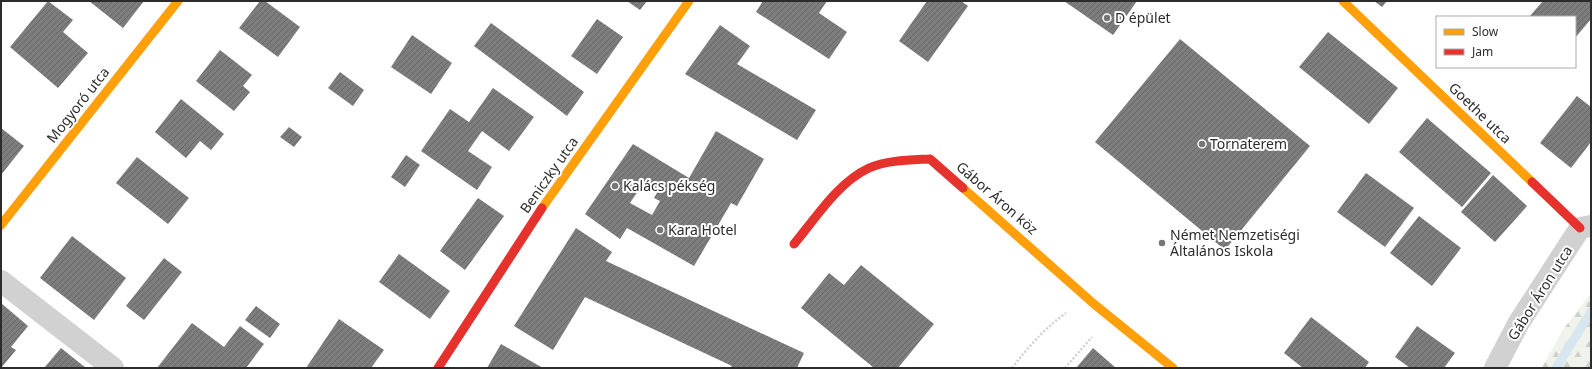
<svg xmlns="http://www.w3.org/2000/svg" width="1592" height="369" font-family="'Noto Sans',sans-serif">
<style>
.forest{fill:url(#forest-firs)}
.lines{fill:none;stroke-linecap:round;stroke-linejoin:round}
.stream{stroke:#d8e6f0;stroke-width:9}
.building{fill:url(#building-hatch);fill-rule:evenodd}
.path{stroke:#d1d1d1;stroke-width:2.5;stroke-dasharray:2 2;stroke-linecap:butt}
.street{stroke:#d1d1d1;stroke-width:22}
.slow{stroke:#ff9f0a;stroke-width:9}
.jam{stroke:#e5322d;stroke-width:9}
.poi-dot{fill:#767676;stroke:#fff;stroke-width:1.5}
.labels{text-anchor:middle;stroke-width:4;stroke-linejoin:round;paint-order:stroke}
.poi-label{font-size:14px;fill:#2c2c2c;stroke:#fff;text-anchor:start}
.street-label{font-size:14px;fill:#2c2c2c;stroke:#fff}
</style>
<defs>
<pattern id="forest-firs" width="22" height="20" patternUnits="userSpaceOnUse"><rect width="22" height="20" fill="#f0f3eb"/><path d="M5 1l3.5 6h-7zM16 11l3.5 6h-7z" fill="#ced0ca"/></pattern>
<pattern id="building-hatch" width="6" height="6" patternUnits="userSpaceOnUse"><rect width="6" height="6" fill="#7d7d7d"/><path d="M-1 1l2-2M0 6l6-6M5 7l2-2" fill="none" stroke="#676767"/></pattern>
</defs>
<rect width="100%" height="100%" fill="#fff"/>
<!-- forest -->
<path class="forest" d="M1591,293v75h-49l20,-37z"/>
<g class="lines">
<!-- stream -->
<path class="stream" d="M1556,368l35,-56"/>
</g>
<!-- building -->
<g class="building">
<path d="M48,1l25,19 -10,12 25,21 -30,35 -48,-41z"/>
<path d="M89,1h55l-21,27z"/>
<path d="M260,1h5l35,26 -22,30 -39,-29z"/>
<path d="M627,1h20l-7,9z"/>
<path d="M763,1h64l-8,12 28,19 -18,27 -73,-47z"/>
<path d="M927,1h34l7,5 -40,56 -29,-21z"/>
<path d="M1064,1h73l-24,34z"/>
<path d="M1374,1h13l-5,6z"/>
<path d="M1543,1h48v18l-16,19v-21h-46z"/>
<path d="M597,19l26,18 -26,37 -26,-18z"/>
<path d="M491,23l93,69 -17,24 -93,-70z"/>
<path d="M720,25l30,21 -13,18 79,46 -19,30 -112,-66z"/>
<path d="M1328,32l70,56 -29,36 -70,-57z"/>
<path d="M412,35l40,28 -21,31 -40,-27z"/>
<path d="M1180,39l130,107 -85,104 -130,-108z"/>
<path d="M220,50l32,25 -9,11 7,6 -16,19 -38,-30z"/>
<path d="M340,72l24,18 -11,16 -25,-18z"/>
<path d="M493,88l41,29 -25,34 -27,-20 -14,20 24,16 -15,23 -56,-39 29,-42 19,13z"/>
<path d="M1577,96l14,11v35l-20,26 -31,-25z"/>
<path d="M181,99l43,35 -13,16 -11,-9 -14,17 -31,-26z"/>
<path d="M1427,118l64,55 -29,34 -63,-55z"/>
<path d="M289,127l13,10 -8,10 -14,-10z"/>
<path d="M1,128l23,18 -23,29z"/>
<path d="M716,131l48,28 -27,47 -6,-3 -37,63 -67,-38 -7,11 -35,-25 48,-70 56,34zM644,182l14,9 -4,7 6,3 -8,14 -22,-12z"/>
<path d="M406,155l14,10 -15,22 -14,-10z"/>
<path d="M137,157l52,41 -21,26 -52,-41z"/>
<path d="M1366,173l48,35 -29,39 -48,-35z"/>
<path d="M1493,175l34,31 -32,36 -34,-30z"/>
<path d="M478,198l26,18 -39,54 -25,-19z"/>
<path d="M1419,216l42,32 -29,38 -42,-33z"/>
<path d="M576,228l36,24 -6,9 198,92 -7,15h-67l2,-2 -147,-69 -32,53 -39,-24z"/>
<path d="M72,236l54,42 -32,42 -54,-42z"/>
<path d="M399,254l51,37 -20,28 -51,-37z"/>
<path d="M164,258l18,14 -38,48 -18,-14z"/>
<path d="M861,265l73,59 -36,44h-24l-73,-60 28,-35 15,12z"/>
<path d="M1,303l27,23 -17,21 5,3 -15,18z"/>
<path d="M256,306l24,18 -10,14 -25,-18z"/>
<path d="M1311,317l58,45 -4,6h-62l-19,-15z"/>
<path d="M339,319l45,31 -13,18h-65z"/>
<path d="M192,323l32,24 16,-21 24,18 -18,24h-89z"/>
<path d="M1417,326l38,27 -11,15h-34l-15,-11z"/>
<path d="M501,344l42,24h-56z"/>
<path d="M61,348l25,20h-42z"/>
<path d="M1093,348l23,20h-40z"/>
</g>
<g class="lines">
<!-- path -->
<g class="path">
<path d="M1012,368c17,-22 32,-39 54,-55"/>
<path d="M1065,368l27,-31"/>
</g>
<!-- street -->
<g class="street">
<path d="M1,281l112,87"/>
<path d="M1495,368l23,-44 62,-96 11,-2"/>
</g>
<!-- slow -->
<g class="slow">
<path d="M1343,1l189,181"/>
<path d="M963,188l131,116 79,64"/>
<path d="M542,208l147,-207"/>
<path d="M1,225l177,-224"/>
</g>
<!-- jam -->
<g class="jam">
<path d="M1532,182l48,46"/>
<path d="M794,244c22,-26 43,-61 75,-76 18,-8 42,-8 61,-9l33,29"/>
<path d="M438,368l104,-160"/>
</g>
</g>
<!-- markers -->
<g class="poi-dot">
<circle cx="1107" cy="18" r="4"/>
<circle cx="1202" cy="144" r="4"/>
<circle cx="615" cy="186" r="4"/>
<circle cx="660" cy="230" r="4"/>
<circle cx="1162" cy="243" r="4"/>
</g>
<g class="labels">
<!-- poi labels -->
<g class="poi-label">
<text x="1115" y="23">D épület</text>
<text x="1210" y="149">Tornaterem</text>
<text x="623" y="191">Kalács pékség</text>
<text x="668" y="235">Kara Hotel</text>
<text x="1170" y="240">Német Nemzetiségi<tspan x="1170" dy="16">Általános Iskola</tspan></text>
</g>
<!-- street labels -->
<g class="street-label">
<text transform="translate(78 105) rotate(-52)" y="5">Mogyoró utca</text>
<text transform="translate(1480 113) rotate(44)" y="5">Goethe utca</text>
<text transform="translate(549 175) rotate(-55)" y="5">Beniczky utca</text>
<text transform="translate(997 198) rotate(41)" y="5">Gábor Áron köz</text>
<text transform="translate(1540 293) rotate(-58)" y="5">Gábor Áron utca</text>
</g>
</g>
<!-- border -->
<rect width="1592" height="369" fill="none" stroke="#2c2c2c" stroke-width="4"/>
<!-- legend -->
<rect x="1436" y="16" width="140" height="52" fill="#ffffff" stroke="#ababab"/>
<rect x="1444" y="29" width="20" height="6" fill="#ff9f0a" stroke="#ababab"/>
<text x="1472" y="36" font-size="12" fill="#2c2c2c">Slow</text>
<rect x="1444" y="49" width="20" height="6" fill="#e5322d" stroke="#ababab"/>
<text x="1472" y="56" font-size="12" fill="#2c2c2c">Jam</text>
</svg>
